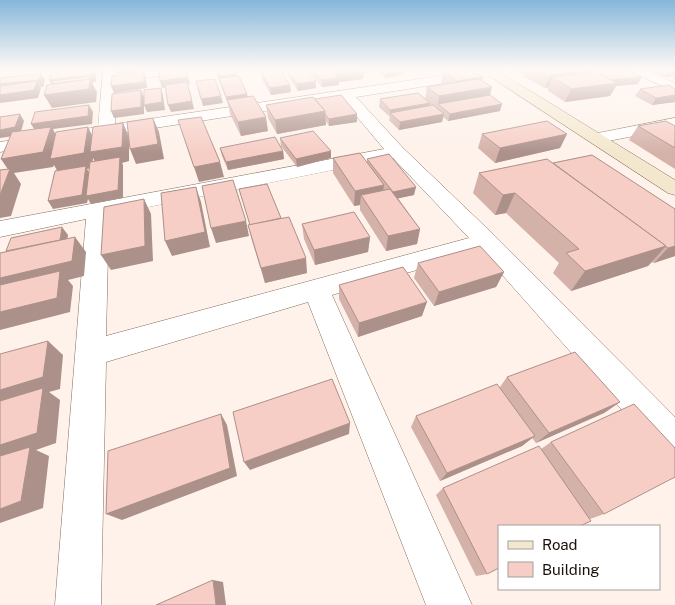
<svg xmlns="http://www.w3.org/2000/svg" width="675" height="605" font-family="'Public Sans',sans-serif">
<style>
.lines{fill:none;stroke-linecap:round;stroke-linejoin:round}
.street-casing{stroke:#856c59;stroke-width:1}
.secondary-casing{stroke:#856c59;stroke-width:1}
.street{fill:#fff;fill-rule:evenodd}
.secondary{fill:#f3e8cd;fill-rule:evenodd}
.wall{fill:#d4b1a9}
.shaded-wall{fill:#ac908a;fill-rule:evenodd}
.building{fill:#f6cec5;stroke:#ac908a}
</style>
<rect width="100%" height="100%" fill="#fef2ea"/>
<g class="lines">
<!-- street casing -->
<g class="street-casing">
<g id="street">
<path d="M103,70h12l1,3 29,-3h37l-7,4 -60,7v43l365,-54h16l2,2 -2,3 -5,1 -135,21 47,51 91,87 181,182v43l-13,-5 -181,-204 -149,44 140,310h-46l-118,-303 -202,60 -5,243h-46l31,-386 -86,18v-16l384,-72 -42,-50 -342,53v-10l98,-15zM393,158l76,80 -363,98 3,-121z"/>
<path d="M628,70h17l30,13v9z"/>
<path d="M675,118v10l-77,15 -6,-1 -3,-4 3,-4 6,-1z"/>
</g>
</g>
<!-- secondary casing -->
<g class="secondary-casing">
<path id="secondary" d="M480,70h16l179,110v15l-7,-2z"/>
</g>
<!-- street -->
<use href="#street" class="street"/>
<!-- secondary -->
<use href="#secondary" class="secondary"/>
</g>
<!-- wall -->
<g class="wall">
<path d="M215,70h20l12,24 1,3 20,34 -27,5 -11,-22 -2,-10z"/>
<path d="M262,70h22l1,3h-3l8,12 1,7 -20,3 -9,-16 -1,-7h3z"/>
<path d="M287,70h77l-1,9 -24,3v3l-17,2 -12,-14v-2h-2l8,17 -18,3 -10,-15z"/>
<path d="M376,70h47l-20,3v-1l-1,3 -17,3z"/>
<path d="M515,70h78l45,14 -22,2 -6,10 -45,6 -18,-12 2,-3 -4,1 -21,-11 1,-3 -1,1z"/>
<path d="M649,70h26v10l-2,-1 2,-3 -10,1z"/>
<path d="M443,71l40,6 -1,4 10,6 -2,9 10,15 -52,10 -5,-4 -1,5 -43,8 -10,-10 1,-3 -11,-10 1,-8h45l2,-12 14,-2v-1z"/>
<path d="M640,89h35v13l-23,3 -17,-9z"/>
<path d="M315,99l42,15v8l-28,4 -3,-5v4l-49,9 -9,-16 -2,-13z"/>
<path d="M638,126h37v43l-46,-29z"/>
<path d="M482,134h85l-7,14 -65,15 -17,-15z"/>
<path d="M280,138l51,13v7l-34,9 -16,-21z"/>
<path d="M220,148l63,3 1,8 -56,11 -6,-14z"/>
<path d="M592,155l83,101 -21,7 -2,-1 -4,4 -77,25 -18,-18 6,-10 -53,-50 -11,2 -22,-22 6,-20 74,-10z"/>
<path d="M333,158l34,4v-3l47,36 -16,3 22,31 -3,15 -31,7 -26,-41v-5l-6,1 -21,-33z"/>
<path d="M239,189l42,29 26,55 -42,10 -13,-42 -4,-16h2z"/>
<path d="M302,224l68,13 -2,15 -53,13 -11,-26z"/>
<path d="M418,263l86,9 -8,15 -62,19 -20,-28z"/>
<path d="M339,285l83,31 -64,21 -19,-38z"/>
<path d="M507,377l113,25 -16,11 -68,30 -4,-5 -10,8 -82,35 -29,-54 5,-11 84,-29z"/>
<path d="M551,442l53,72 -14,5 -103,55 -11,2 -40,-81 7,-7 98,-39z"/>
</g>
<!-- shaded-wall -->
<g class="shaded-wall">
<path d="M66,70h28l2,5v7h-3v3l4,7 -1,10 -44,6 -8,-13 9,-8 -4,-7 11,-2 -4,-7z"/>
<path d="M116,70h31v1l-29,3z"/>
<path d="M186,70l4,14h-2l6,25 -23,3 -3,-7 20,-21 -26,4 -2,-7z"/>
<path d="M265,70h19l1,3 -19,3z"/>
<path d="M336,70h28l-1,9 -24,3v3l-17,2v-7l14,-2z"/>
<path d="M396,70h7l-1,5 -17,3 1,-7z"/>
<path d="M404,70h19l-20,3z"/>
<path d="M429,70h19l-19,2z"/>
<path d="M585,70h8l-6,11 -34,-4 -4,10 -4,1 5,-13z"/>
<path d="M670,70h5v6l-10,1z"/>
<path d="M144,72l2,7 1,9 -33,5 -3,-7z"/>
<path d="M41,73l4,7 -2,7h-3l1,1 -3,10 -38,5v-19z"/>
<path d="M237,74l2,7 -20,-3 1,5 -1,-7z"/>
<path d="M483,77l-4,13 13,-3 -4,14 -50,3 1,-8 14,-2 3,-13z"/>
<path d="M642,77l-4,7 -22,2 -6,10 -45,6 6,-13 37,-9z"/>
<path d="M316,81v7l-18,3 -1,-7z"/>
<path d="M290,85l1,7 -20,3 -1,-7z"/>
<path d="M161,88l2,7 2,15 -18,2 -3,-7z"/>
<path d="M141,90l3,7v17l-30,4 -3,-7z"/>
<path d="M247,94l1,7 -21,-1 1,4 -2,-7z"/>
<path d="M675,95v7l-23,3 4,-7z"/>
<path d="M221,96l2,7 -20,3 -2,-7z"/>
<path d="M430,103l-2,7 -38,3v4v-7z"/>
<path d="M502,104l-2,7 -52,10 2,-7z"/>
<path d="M89,105l4,7 -1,12 -39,5 6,12 29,-14 7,14 28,-18 6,14v24l-7,2 1,2v33l-32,6 -3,-5 -1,4 -34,6 -5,-8 11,-27 -5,-9 -1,2 -39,6 7,11 -10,32 -11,2v-23l9,-24 -8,-12 35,-27 -5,-8zM93,158l5,9 -8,7 -3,-5 5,-1z"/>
<path d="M325,111l1,14 -49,9 -2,-14z"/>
<path d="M20,114l4,7 -4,14 -20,3v-8z"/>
<path d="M357,114v8l-28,4v-7z"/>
<path d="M444,114l-2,8 -43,8 1,-8z"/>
<path d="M266,117l2,14 -27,5 -3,-14z"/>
<path d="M153,118l6,14 5,27 -28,5 -6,-15z"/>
<path d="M567,134l-7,14 -65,15 5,-15z"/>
<path d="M283,151l1,8 -56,11 -2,-8z"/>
<path d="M331,151v7l-34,9 -1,-8z"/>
<path d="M220,162l4,15 -25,5 -5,-15z"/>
<path d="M384,185l-2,15 -21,-5 -1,10 -6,1 1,-15z"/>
<path d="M196,187l5,15 9,45 -38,9 -7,-15z"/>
<path d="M416,187l-2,8 -23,5 1,-8z"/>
<path d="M515,193l-9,20 -11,2 8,-20z"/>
<path d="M144,199l7,15 2,47 -42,9 -10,-15z"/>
<path d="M246,221l3,15 -33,7 -5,-15z"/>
<path d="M62,227l6,8 -2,13 -6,-8z"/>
<path d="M420,229l-3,15 -31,7 2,-15z"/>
<path d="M75,237l11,15 -2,24 -16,4 5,6 -3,26 -70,18v-52z"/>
<path d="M370,237l-2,15 -53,13 -1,-15z"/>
<path d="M666,246l-18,20 -77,25 14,-20z"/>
<path d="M675,246v10l-21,7 14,-15z"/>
<path d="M306,258l1,15 -42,10 -4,-15z"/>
<path d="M504,272l-8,15 -62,19 5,-14z"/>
<path d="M427,302l-5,14 -64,21 1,-14z"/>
<path d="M48,341l15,14 -3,34 -11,3 11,8 -4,43 -20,7 13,6 -6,52 -43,15v-133z"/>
<path d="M620,402l-16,11 -68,30 13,-10z"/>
<path d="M221,414l6,11 10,51 -115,44 -16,-6z"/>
<path d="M350,423l-1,11 -99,36 -6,-8z"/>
<path d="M535,436l-13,10 -82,35 7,-8z"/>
<path d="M213,580l10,2 3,23h-10z"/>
</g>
<!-- building -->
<g class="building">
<path d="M78,70h15v5l-44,5 2,-7z"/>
<path d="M159,70h27l2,7 -28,4z"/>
<path d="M216,70h19l2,4 -18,2z"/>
<path d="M280,70l10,15 -20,3 -9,-16z"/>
<path d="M287,70h20l9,11 -19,3z"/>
<path d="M313,70h18l8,8 -17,2z"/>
<path d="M384,70h12l-10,1z"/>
<path d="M454,70h18l11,7 -27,4 -13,-10z"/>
<path d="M539,70h46l-35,5z"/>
<path d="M592,70h36l14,7 -31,3 -15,-8 -2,1 -2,-2z"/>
<path d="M144,72v10l-33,4 1,-10z"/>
<path d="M596,72l21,11 -46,6 -18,-12z"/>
<path d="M41,73l-2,7 -39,4v-6z"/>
<path d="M90,76v3l-38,5 1,-3z"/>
<path d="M239,76l8,18 -21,3 -7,-19z"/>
<path d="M90,79l-1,10 -45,6 3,-10z"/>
<path d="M215,79l6,17 -20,3 -5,-18z"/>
<path d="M479,79l13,8 -53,9 -12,-9z"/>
<path d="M37,81l-3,9 -34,5v-9z"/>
<path d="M187,82l5,19 -24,4 -3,-20z"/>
<path d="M669,85l6,4v6l-19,3 -16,-9z"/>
<path d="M161,88l1,14 -18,3v-15z"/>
<path d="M141,90v17l-30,4 1,-17z"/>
<path d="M418,93l12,10 -40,7 -10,-11z"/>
<path d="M341,95l16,19 -28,5 -4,-5v-3l-10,-12z"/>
<path d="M490,95l12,9 -52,10 -12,-10z"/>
<path d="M253,96l13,21 -28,5 -11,-22z"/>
<path d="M313,97l12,14 -50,9 -9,-15z"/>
<path d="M89,105l-1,11 -57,8 4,-12z"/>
<path d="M433,105l11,9 -44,8 -10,-9z"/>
<path d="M20,114l-5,13 -15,3v-13z"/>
<path d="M201,117l19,45 -26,5 -16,-47z"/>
<path d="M153,118l5,26 -28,5 -3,-27z"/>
<path d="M547,121l20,13 -67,14 -18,-14z"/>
<path d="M666,121l9,5v22l-37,-22z"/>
<path d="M123,123l-1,24 -32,5 3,-25z"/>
<path d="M51,127l-8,25 -42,7 11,-27z"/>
<path d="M88,127l-4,26 -34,6 6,-27z"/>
<path d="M313,131l18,20 -35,8 -16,-21z"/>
<path d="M275,137l8,14 -57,11 -6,-14z"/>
<path d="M360,153l24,32 -29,6 -22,-33z"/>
<path d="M389,154l27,33 -23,5 -26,-33z"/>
<path d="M592,155l83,54v37l-7,2 -2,-1v-1l-113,-83z"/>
<path d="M120,157l-2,33 -32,6 4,-34z"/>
<path d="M547,159l119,87 -81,25 -19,-18 13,-4 -64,-56 -12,2 -24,-22z"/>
<path d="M86,166l-4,29 -34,6 7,-30z"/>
<path d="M10,169l-10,26v-25z"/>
<path d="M233,180l13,41 -35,7 -9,-42z"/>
<path d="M267,184l14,34 -31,7 -11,-36z"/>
<path d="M196,187l9,45 -40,9 -4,-48z"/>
<path d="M390,189l30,40 -32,7 -27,-41z"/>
<path d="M144,199l1,47 -44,9 3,-48z"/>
<path d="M354,212l16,25 -56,13 -12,-26z"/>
<path d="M289,217l17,41 -45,10 -13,-43z"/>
<path d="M62,227l-2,13 -54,11 5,-13z"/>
<path d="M75,237l-3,24 -72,17v-25z"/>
<path d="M480,246l24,26 -65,20 -21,-29z"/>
<path d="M403,267l24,35 -68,21 -20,-38z"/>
<path d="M60,271l-3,27 -57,14v-27z"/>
<path d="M48,341l-5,36 -43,13v-36z"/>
<path d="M575,352l45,50 -71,31 -42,-56z"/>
<path d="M332,379l18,44 -106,39 -11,-50z"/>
<path d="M497,384l38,52 -88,37 -31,-57z"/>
<path d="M43,388l-6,45 -37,12v-44z"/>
<path d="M634,404l41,44v29l-71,37 -53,-72z"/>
<path d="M221,414l9,54 -124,46 2,-63z"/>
<path d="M539,446l52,75 -11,5h-81v42l-12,6 -44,-86z"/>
<path d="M30,447l-9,54 -21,8v-53z"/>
<path d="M213,580l3,25h-60z"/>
</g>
<!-- sky -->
<linearGradient id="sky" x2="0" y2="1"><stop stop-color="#85b7da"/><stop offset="0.45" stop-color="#fff9f6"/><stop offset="1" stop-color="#fff9f6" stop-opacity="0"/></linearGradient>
<rect width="675" height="154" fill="url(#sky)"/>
<!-- legend -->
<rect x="498" y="525" width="162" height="65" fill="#ffffff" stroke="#a4a09d"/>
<rect x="508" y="541" width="25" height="8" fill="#f3e8cd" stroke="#a4a09d"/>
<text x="542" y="550" font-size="15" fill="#1b110a">Road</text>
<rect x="508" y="562" width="25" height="15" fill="#f6cec5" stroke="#a4a09d"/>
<text x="542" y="575" font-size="15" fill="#1b110a">Building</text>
</svg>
